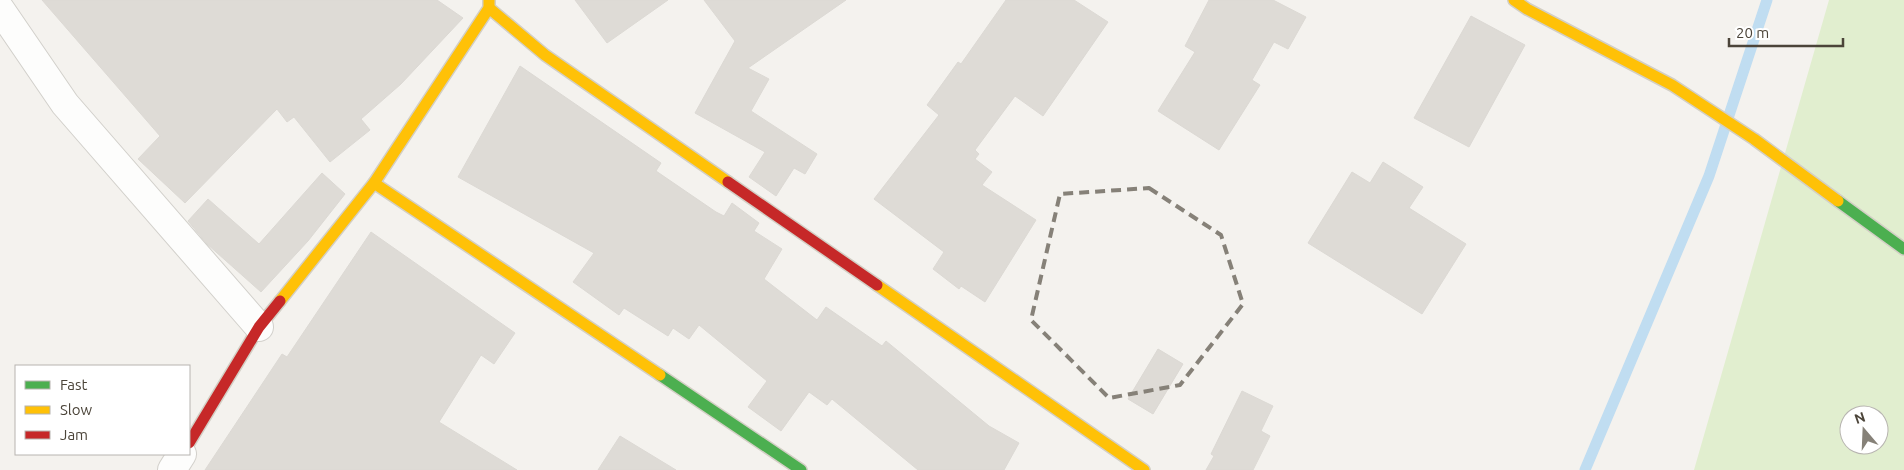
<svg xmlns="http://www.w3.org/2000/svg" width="1904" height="470" font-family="Ubuntu,sans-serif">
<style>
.green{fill:#e1eecf;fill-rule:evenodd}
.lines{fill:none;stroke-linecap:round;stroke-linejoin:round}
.stream{stroke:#c0ddf1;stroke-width:11}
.building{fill:#dedbd6;stroke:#dcd9d4}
.street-casing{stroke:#d2d0cb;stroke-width:30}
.fast-casing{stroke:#d3cfc5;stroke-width:14}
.slow-casing{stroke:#d3cfc5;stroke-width:14}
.jam-casing{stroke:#d3cfc5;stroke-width:14}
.street{stroke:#fdfdfc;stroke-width:28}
.fast{stroke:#4caf50;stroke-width:11}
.slow{stroke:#ffc107;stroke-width:11}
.jam{stroke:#c62828;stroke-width:11}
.marked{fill:none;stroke:#868178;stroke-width:4;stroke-dasharray:10 6;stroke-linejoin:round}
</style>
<rect width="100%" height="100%" fill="#f4f2ee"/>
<!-- green -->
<path class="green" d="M1829,0h75v470h-210zM1849,415h30v30h-30z"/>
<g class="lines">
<!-- stream -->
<path class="stream" d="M1585,470l124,-294 58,-176"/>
</g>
<!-- building -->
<g class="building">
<path d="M42,0h395l26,18 -62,66 -40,35 9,11 -40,32 -36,-45 -7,5 -10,-13 -92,94 -47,-44 22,-23z"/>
<path d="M575,0h93l-61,43z"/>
<path d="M704,0h142l-98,68 21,11 -18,32 66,43 -12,20 -11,-6 -18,28 -27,-19 16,-25 -70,-39 40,-72z"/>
<path d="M1006,0h68l34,22 -65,94 -28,-20 -40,54 4,4 -4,5 17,13 -10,13 54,35 -51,82 -24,-16 -2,3 -26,-20 11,-17 -70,-53 65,-84 -12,-10 31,-43 3,2z"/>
<path d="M1209,0h64l33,17 -18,32 -14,-7 -22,38 8,5 -41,65 -61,-39 37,-59 -10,-6z"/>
<path d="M1471,16l54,29 -56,102 -55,-29z"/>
<path d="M520,66l141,97 -5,8 60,41 8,4 8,-13 27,20 -5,8 28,18 -18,30 53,41 9,-13 56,39 4,-5 103,85 30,17 -15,27h-86l-86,-71 -5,6 -18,-13 -28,39 -33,-24 19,-26 -68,-56 -10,14 -16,-11 -5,8 -44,-28 -5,7 -46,-33 21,-29 -136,-76z"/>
<path d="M1383,162l40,25 -14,21 57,36 -44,70 -114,-71 44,-71 18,11z"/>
<path d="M322,173l23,21 -37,47 -47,51 -54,-48 -19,-23 20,-22 51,45z"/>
<path d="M371,232l144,101 -21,31 -13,-9 -42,67 78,48h-312l77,-116 5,3z"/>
<path d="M1158,349l25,15 -30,50 -25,-15z"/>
<path d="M1242,391l31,15 -12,25 9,5 -17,34h-47l8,-14 -3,-2z"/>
<path d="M620,436l56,34h-78z"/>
</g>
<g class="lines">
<!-- street casing -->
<g class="street-casing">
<g id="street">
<path d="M0,9l65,95 194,223"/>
<path d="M172,470l10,-16"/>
</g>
</g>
<!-- fast casing -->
<g class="fast-casing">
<g id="fast">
<path d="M1838,201l66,48"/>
<path d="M660,375l141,95"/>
</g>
</g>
<!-- slow casing -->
<g class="slow-casing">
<g id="slow">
<path d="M1514,0l13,9 145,76 82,54 84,62"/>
<path d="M489,8l56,47 183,127"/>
<path d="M374,183l286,192"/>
<path d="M877,285l267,185"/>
<path d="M280,301l94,-118 115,-175v-8"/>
</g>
</g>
<!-- jam casing -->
<g class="jam-casing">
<g id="jam">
<path d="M728,182l149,103"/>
<path d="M189,443l70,-116 21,-26"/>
</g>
</g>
<!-- street -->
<use href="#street" class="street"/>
<!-- fast -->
<use href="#fast" class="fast"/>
<!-- slow -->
<use href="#slow" class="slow"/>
<!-- jam -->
<use href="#jam" class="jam"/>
</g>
<!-- marked area -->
<path class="marked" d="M1149,188l72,47 22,69 -63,81 -71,13 -78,-78 29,-126z"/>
<!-- legend -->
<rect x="15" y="365" width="175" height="90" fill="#ffffff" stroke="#b7b4b0"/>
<rect x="25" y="381" width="25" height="8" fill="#4caf50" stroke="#b7b4b0"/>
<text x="60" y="390" font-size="15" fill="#4b4439">Fast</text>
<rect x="25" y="406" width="25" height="8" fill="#ffc107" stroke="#b7b4b0"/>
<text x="60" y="415" font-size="15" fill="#4b4439">Slow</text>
<rect x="25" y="431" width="25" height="8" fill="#c62828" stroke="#b7b4b0"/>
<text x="60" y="440" font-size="15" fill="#4b4439">Jam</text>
<!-- north arrow -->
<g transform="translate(1864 430) rotate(341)"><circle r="24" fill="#ffffff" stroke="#b7b4b0"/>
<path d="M0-4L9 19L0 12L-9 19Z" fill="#868178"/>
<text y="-8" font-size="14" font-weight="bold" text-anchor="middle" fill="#4b4439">N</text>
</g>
<!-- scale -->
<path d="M1729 38v8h114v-8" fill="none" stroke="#4b4439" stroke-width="2.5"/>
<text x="1736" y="38" font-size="15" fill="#4b4439" stroke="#ffffff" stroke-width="4" paint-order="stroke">20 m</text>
</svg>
